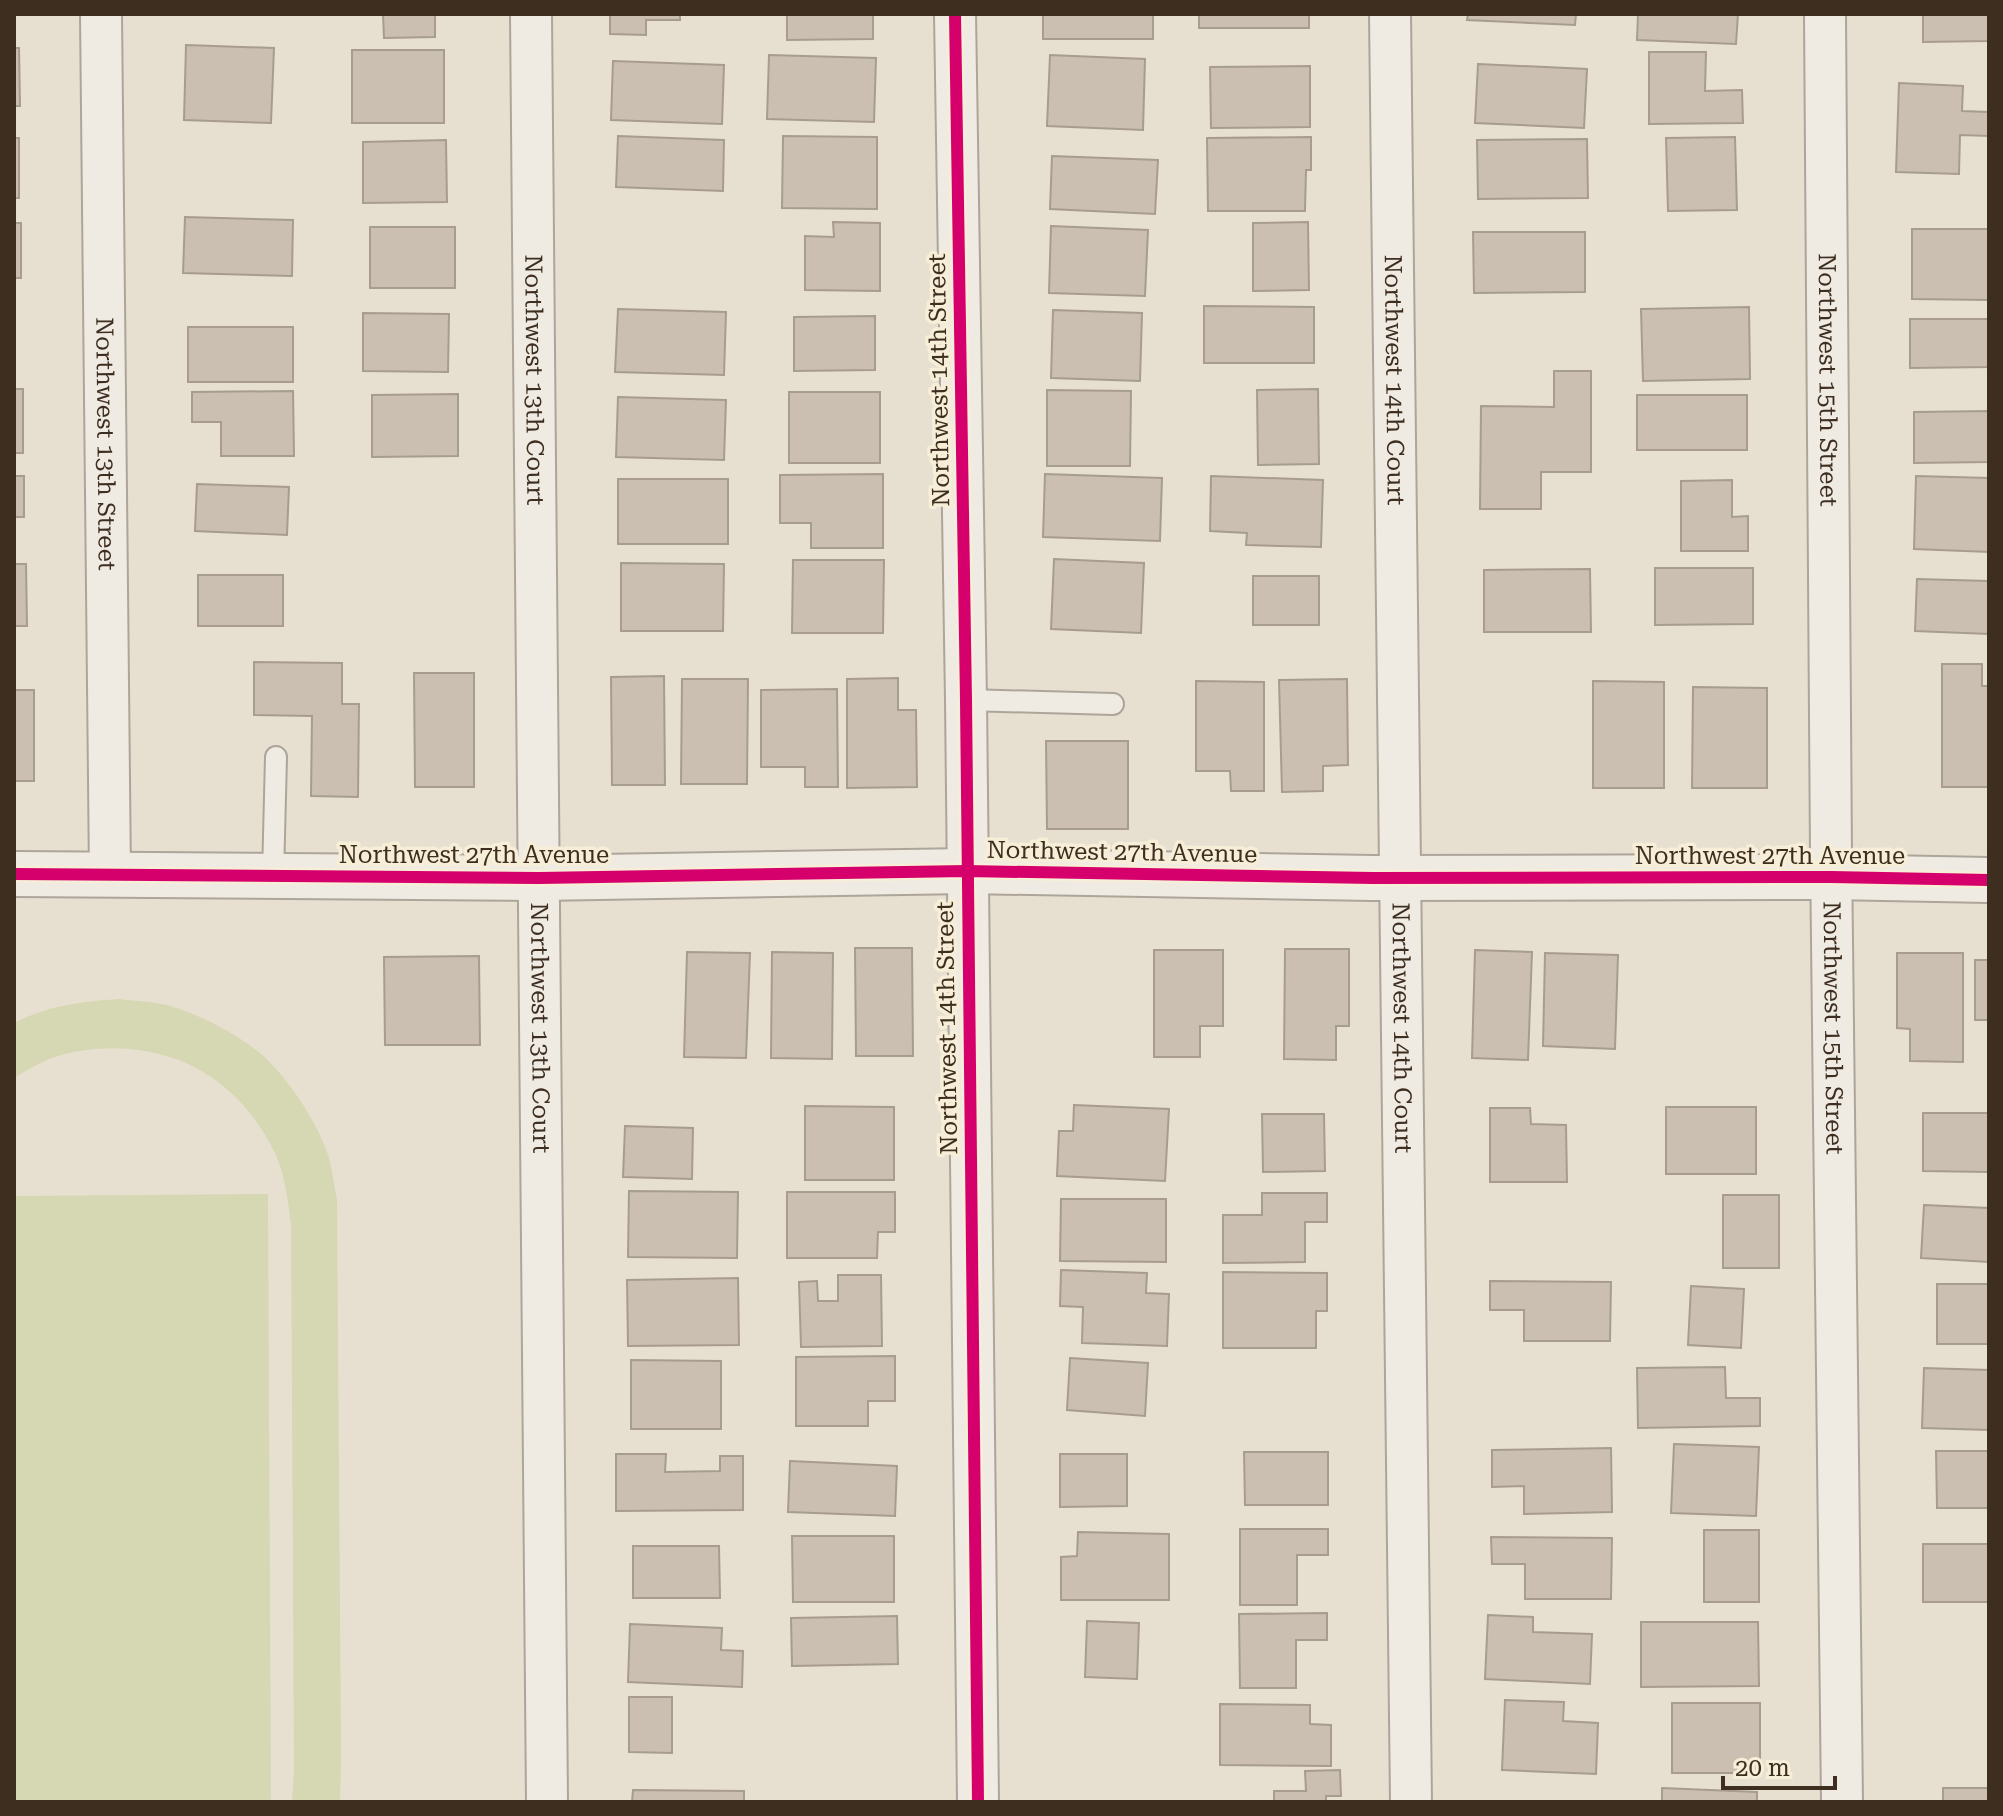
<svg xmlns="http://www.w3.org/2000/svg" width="2003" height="1816" font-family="'Roboto Serif',serif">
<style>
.green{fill:#d6d7b3}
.building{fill:#cbbfb2;stroke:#a89c90;stroke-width:2}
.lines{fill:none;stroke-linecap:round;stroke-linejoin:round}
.service-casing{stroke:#ada599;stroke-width:24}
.minor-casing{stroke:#ada599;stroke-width:44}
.tertiary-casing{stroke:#ada599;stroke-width:48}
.service{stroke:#efebe3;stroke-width:20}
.minor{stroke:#efebe3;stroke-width:40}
.tertiary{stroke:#efebe3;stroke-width:44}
.cycleway-casing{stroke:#f7eed8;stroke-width:17}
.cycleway{stroke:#d6006c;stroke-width:12}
.labels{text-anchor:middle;stroke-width:7;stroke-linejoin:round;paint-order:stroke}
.street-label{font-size:24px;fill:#3d2e20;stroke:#f7eed8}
</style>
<rect width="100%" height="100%" fill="#e7e0d1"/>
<!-- green -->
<g class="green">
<path d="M119,999c14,2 29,2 43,5 32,7 74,29 99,50 26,22 59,72 68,104 4,14 5,28 8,42l4,554 -1,48h-48l2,-32 -3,-545c-3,-25 -6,-50 -16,-72 -17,-35 -44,-67 -79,-85 -43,-23 -104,-26 -149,-8 -12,5 -23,12 -33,18v-55c36,-18 65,-21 105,-24z"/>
<path d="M268,1194l3,608h-257v-606z"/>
</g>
<!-- building -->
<g class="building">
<path d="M383,14h52v23l-51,1z"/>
<path d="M610,14h70v6h-34v15l-36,-1z"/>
<path d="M787,14h86v25l-86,1z"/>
<rect x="1043" y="14" width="110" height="25"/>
<rect x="1199" y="14" width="110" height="14"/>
<path d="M1468,14h108l-1,11 -108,-5z"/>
<path d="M1638,14h100l-2,30 -99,-4z"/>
<path d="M1923,14h66v27l-66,1z"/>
<path d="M186,45l88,3 -3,75 -87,-3z"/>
<path d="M14,48h5l1,58h-6z"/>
<rect x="352" y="50" width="92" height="73"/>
<path d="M1649,52h57l-1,39 37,-1 1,33 -94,1z"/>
<path d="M769,55l107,3 -2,64 -107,-3z"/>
<path d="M1050,55l95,4 -2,71 -96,-4z"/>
<path d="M613,61l111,4 -2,59 -111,-4z"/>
<path d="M1478,64l109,5 -3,59 -109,-5z"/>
<path d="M1310,66v61l-99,1 -1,-61z"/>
<path d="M1899,83l64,3 -1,25 27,1v24l-29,-1 -1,39 -63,-2z"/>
<path d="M618,136l106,4 -1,51 -107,-4z"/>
<path d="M783,136l94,1v72l-95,-1z"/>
<path d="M1311,137v33h-5l-1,41h-97l-1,-73z"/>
<path d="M1735,137l2,73 -69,1 -2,-73z"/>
<rect x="14" y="138" width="5" height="60"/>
<path d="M1587,139l1,59 -110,1 -1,-59z"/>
<path d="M446,140l1,62 -84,1v-61z"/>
<path d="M1052,156l106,4 -3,54 -105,-5z"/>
<path d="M185,217l108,3 -1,56 -109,-3z"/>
<path d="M833,222l47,1v68l-75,-1v-54l29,1z"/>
<path d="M1308,222l1,68 -56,1v-68z"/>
<rect x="14" y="223" width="7" height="55"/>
<path d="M1051,226l97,4 -3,66 -96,-3z"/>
<rect x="370" y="227" width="85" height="61"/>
<path d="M1912,229h77v71l-77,-1z"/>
<path d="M1473,232h112v60l-111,1z"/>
<path d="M1204,306l110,1v56h-110z"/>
<path d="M1749,307l1,72 -107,2 -2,-72z"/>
<path d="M618,309l108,3 -2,63 -109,-3z"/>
<path d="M1053,310l89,3 -2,68 -89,-3z"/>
<path d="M363,313l86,1 -1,58 -85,-1z"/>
<path d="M875,316v54l-81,1v-54z"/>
<path d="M1910,319h79v48l-79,1z"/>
<rect x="188" y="327" width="105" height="55"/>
<path d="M1554,371h37v101h-50v37h-61l1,-103 73,1z"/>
<rect x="14" y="389" width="9" height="64"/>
<path d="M1318,389l1,75 -61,1 -1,-75z"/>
<path d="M1047,390l84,1 -1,75h-83z"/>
<path d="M293,391l1,65h-73v-34h-29v-30z"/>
<rect x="789" y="392" width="91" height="71"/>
<path d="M458,394v62l-86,1v-62z"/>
<rect x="1637" y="395" width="110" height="55"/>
<path d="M618,397l108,3 -2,60 -108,-3z"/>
<path d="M1989,411v51l-75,1v-51z"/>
<path d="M883,474v74h-72v-25h-31v-48z"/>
<path d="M1045,474l117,4 -2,63 -117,-4z"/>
<rect x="14" y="476" width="10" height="41"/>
<path d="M1211,476l112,4 -2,67 -75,-2 1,-12 -37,-2z"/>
<path d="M1916,476l73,2v74l-75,-3z"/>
<rect x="618" y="479" width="110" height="65"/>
<path d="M1732,480v37l16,-1v35h-67v-70z"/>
<path d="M197,484l92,3 -2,48 -92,-4z"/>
<path d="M1054,559l90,4 -3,70 -90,-4z"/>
<path d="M793,560h91l-1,73h-91z"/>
<path d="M621,563l103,1 -1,67h-102z"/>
<path d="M14,564h12l1,62h-13z"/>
<path d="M1655,568h98v56l-98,1z"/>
<path d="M1590,569l1,63h-107v-62z"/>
<rect x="198" y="575" width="85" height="51"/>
<rect x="1253" y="576" width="66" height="49"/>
<path d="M1917,579l72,2v53l-74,-3z"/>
<path d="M254,662l88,1v41h17l-1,93 -47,-1 1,-80 -58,-1z"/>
<path d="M1942,664h40v22h7v101h-47z"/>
<path d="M414,673h60v114h-59z"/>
<path d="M664,676l1,109h-53l-1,-108z"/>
<path d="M898,678v32h18l1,77 -70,1v-109z"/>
<path d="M682,679h66l-1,105h-66z"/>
<path d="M1347,679l1,86 -25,1v25l-41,1 -3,-112z"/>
<path d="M1196,681l68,1v109h-33l-1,-20h-34z"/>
<path d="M1593,681l71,1v106h-71z"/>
<path d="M1693,687l74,1v100h-75z"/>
<path d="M837,689l1,98h-33v-20h-44v-77z"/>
<rect x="14" y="690" width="20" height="91"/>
<path d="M1046,741h82v88h-81z"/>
<path d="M855,948h57l1,108h-57z"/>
<path d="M1285,949h64v77h-13v34l-52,-1z"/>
<path d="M1154,950h69v76h-23v31h-46z"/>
<path d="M1475,950l57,2 -4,108 -56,-2z"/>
<path d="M687,952l63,1 -4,105 -62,-1z"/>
<path d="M772,952l61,1 -1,106 -61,-1z"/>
<path d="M1545,953l73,2 -3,94 -72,-3z"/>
<path d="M1897,953h66v109l-53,-1v-32l-13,-1z"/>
<path d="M479,956l1,89h-95l-1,-88z"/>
<rect x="1975" y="960" width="14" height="60"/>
<path d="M1074,1105l95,4 -4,72 -108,-5 2,-45h14z"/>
<path d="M805,1106l89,1v73h-89z"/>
<rect x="1666" y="1107" width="90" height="67"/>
<path d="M1490,1108h40l1,16 35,1 1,57h-77z"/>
<path d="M1923,1113h66v59l-66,-1z"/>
<path d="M1262,1114h62l1,57 -62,1z"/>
<path d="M625,1126l68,2 -1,51 -69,-2z"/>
<path d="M629,1191l109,1 -1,66 -109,-1z"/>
<path d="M787,1192h108v40h-17l-1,26h-90z"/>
<path d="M1262,1193h65v29h-22v40l-82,1v-48h39z"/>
<rect x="1723" y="1195" width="56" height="73"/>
<path d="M1061,1199h105v63l-106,-1z"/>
<path d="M1924,1205l65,3v54l-68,-4z"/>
<path d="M1061,1270l86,3 -1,20 23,1 -2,52 -85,-3 1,-36 -23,-1z"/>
<path d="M1223,1272l104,1v38h-11v37h-93z"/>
<path d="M838,1275h43l1,71 -81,1 -2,-65 18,-1 1,20h20z"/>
<path d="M738,1278l1,67 -111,1 -1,-66z"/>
<path d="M1490,1281l121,1 -1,59h-86v-31h-34z"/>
<rect x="1937" y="1284" width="52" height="60"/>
<path d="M1691,1286l53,3 -3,59 -53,-3z"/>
<path d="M895,1356v45h-27v25h-72v-69z"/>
<path d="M1070,1358l78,5 -3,53 -78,-6z"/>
<path d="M631,1360l90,1v68h-90z"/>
<path d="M1725,1367l1,31h34v28l-122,2 -1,-60z"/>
<path d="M1924,1368l65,2v60l-67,-2z"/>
<path d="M1674,1444l85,3 -3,69 -85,-3z"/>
<path d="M1611,1448l1,64 -88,2v-28l-32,1v-37z"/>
<path d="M1936,1451h53v57h-52z"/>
<path d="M1244,1452h84v53h-83z"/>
<path d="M616,1454h50l-1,18 55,-1v-15h23v54l-127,1z"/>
<path d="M1060,1454h67v52l-67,1z"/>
<path d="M790,1461l107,5 -2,50 -107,-4z"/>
<path d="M1240,1529h88v26h-31v50h-57z"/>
<rect x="1704" y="1530" width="55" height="72"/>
<path d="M1078,1532l91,2v66h-108v-43l16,-1z"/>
<path d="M792,1536h102v66h-101z"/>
<path d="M1491,1537l121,1 -1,61h-86v-35h-33z"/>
<rect x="1923" y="1544" width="66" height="58"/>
<path d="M633,1546h86l1,52h-87z"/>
<path d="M1327,1613v27h-31v48h-56l-1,-74z"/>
<path d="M1488,1615l45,2v15l59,2 -2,50 -105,-5z"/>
<path d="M897,1616l1,48 -106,2 -1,-48z"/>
<path d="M1087,1621l52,2 -2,56 -52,-2z"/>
<path d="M1641,1622h117l1,64 -118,1z"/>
<path d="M630,1624l92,4 -1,22 22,1 -1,36 -114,-5z"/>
<path d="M629,1697h43v56l-43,-1z"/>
<path d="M1505,1700l59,2 -1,19 35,2 -2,51 -94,-4z"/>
<rect x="1672" y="1703" width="88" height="70"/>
<path d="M1220,1704l90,1v19l21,1v41l-111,-1z"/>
<path d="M1340,1770l1,26h-15v6h-52v-11h32l-1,-20z"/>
<path d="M1662,1788l95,4v10h-95z"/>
<rect x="1943" y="1788" width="46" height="14"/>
<path d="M633,1790l111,1v11h-112z"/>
</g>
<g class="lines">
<!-- service casing -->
<g class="service-casing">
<g id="service">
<path d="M966,700l147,4"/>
<path d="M273,876l3,-119"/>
</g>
</g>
<!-- minor casing -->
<g class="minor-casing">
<g id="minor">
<path id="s1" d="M101,14l9,861"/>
<path id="s2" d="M531,14l16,1788"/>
<path d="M955,14l11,686 12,1102"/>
<path id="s3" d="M1390,14l21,1788"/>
<path id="s4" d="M1825,14l6,841 11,947"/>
</g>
</g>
<!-- tertiary casing -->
<g class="tertiary-casing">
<path id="tertiary" d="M14,874l525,4 428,-7 406,7 458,-1 158,3"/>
</g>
<!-- service -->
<use href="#service" class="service"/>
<!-- minor -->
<use href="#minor" class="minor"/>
<!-- tertiary -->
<use href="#tertiary" class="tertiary"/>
<!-- cycleway casing -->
<g class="cycleway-casing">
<g id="cycleway">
<path d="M955,14l11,686 12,1102"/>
<path d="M14,874l525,4 428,-7 406,7 458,-1 158,3"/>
</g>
</g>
<!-- cycleway -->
<use href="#cycleway" class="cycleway"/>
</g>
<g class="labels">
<!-- street labels -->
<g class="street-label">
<text dy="8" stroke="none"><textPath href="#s2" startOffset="366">Northwest 13th Court</textPath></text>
<text transform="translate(939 380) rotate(-91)" y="8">Northwest 14th Street</text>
<text dy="8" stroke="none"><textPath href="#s3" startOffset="366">Northwest 14th Court</textPath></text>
<text dy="8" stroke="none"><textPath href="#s4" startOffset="366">Northwest 15th Street</textPath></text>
<text dy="8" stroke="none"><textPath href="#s1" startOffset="430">Northwest 13th Street</textPath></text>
<text transform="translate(1122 852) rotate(1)" y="8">Northwest 27th Avenue</text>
<text x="474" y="863">Northwest 27th Avenue</text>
<text x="1770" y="864">Northwest 27th Avenue</text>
<text dy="8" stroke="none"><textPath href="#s2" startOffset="1014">Northwest 13th Court</textPath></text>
<text transform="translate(947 1028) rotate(-91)" y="8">Northwest 14th Street</text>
<text dy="8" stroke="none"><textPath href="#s3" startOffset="1014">Northwest 14th Court</textPath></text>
<text dy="8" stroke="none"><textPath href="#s4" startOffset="1014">Northwest 15th Street</textPath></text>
</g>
</g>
<!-- border -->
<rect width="2003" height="1816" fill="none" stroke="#3d2e20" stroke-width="32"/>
<!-- scale -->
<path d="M1723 1776v12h112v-12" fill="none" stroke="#3d2e20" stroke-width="4"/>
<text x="1735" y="1776" font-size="24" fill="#3d2e20" stroke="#f7eed8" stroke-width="6" paint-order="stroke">20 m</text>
</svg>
